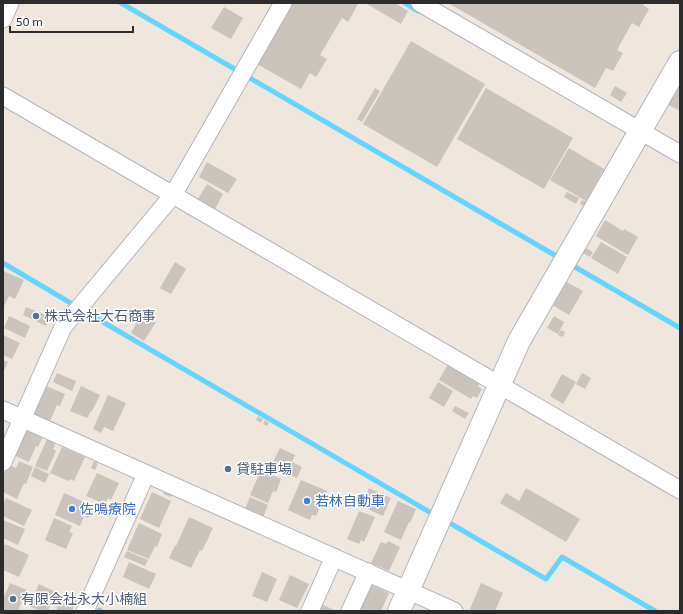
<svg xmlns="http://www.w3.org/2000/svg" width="683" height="614" font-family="'Exo 2','Noto Sans JP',sans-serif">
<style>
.water{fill:#66d5fb}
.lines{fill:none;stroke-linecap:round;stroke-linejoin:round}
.stream{stroke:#66d5fb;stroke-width:5}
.building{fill:#cac4bc}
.street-casing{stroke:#b1b4c1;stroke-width:19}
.secondary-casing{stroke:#b1b4c1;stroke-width:24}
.street{stroke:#fff;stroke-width:17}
.secondary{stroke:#fff;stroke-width:22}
.service-dot{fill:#5c6f8a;stroke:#fff;stroke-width:1.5}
.shop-dot{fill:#3f7fe0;stroke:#fff;stroke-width:1.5}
.labels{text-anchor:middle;stroke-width:3;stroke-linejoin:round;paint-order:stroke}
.service-label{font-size:14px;fill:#4e5e75;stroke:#fff;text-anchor:start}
.shop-label{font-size:14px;fill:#366cbe;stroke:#fff;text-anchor:start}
</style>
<rect width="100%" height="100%" fill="#efe7dd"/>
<!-- water -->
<path class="water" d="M116,3h10l554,322v6z"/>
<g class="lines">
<!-- stream -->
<g class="stream">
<path d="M405,3l13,8"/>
<path d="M3,263l71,42"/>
<path d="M84,311l349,203"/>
<path d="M448,522l98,57 16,-22 93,54"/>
<path d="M99,610l2,1"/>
</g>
</g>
<!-- building -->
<g class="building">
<path d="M292,3h65l1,1 -10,18 -6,-4 -22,37 7,4 -11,18 -6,-4 -9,16 -44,-25z"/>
<path d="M365,3h30l13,8 -7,13z"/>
<path d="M448,3h196l-1,2 6,4 -10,18 -7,-4 -15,27 6,3 -10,18 -7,-3 -11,20z"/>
<path d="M224,7l19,11 -12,21 -20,-11z"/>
<path d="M411,41l74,43 -48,83 -74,-43z"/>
<path d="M615,86l12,7 -6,9 -11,-7z"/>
<path d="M375,88l5,3 -18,31 -5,-3z"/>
<path d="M486,88l87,50 -29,51 -87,-50z"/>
<path d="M677,88l3,1v22l-13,-7z"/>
<path d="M569,148l35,21 -18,32 -36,-21z"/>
<path d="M207,162l30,17 -9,14 -29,-16z"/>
<path d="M207,184l16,10 -8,15 -17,-10z"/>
<path d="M567,192l12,6 -3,6 -12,-7z"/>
<path d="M582,200l4,2 -2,4 -4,-2z"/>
<path d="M605,220l18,11 1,-2 14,8 -10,18 -32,-19z"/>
<path d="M601,242l26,15 -9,17 -27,-16z"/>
<path d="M584,247l9,5 -3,5 -9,-5z"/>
<path d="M175,262l11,7 -15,25 -11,-6z"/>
<path d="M3,271l21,9 -9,19 -6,-3 -5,10h-1z"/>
<path d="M565,281l18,10 -14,24 -17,-10z"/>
<path d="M26,307l25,10 -5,9 -23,-11z"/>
<path d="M141,314l15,8 -12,19 -13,-8z"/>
<path d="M9,316l21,10 -5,12 -21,-10z"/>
<path d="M554,316l10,6 -6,12 -11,-6z"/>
<path d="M561,330l4,2 -2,5 -5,-2z"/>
<path d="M3,335l17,8 -8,16 -9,-4z"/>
<path d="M3,360l5,2 -5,11z"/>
<path d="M448,364l32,19 -2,3 4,3 -5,9 -4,-2 -2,3 -32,-19z"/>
<path d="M57,373l19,8 -4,10 -19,-9z"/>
<path d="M582,373l9,5 -6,11 -9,-5z"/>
<path d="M562,374l14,8 -13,22 -13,-8z"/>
<path d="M438,382l15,9 -9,16 -15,-9z"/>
<path d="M44,385l21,9 -5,12 -3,-1 -7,16 -18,-8z"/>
<path d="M81,386l19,9 -8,16h-1l-4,7 -17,-7z"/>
<path d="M108,395l18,8 -13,28 -9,-4 -3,6 -8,-4z"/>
<path d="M455,406l14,7 -4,6 -13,-8z"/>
<path d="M258,416l5,3 -2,4 -5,-3z"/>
<path d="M265,420l4,3 -2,3 -4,-2z"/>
<path d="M23,427l20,9 -5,11 -2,-1 -7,16 -18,-8z"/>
<path d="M48,437l9,3 -4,9 3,2 -9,20 -12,-5z"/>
<path d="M62,447l23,10 -11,24 -4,-2 -2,2 -18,-8z"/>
<path d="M280,448l15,7 -3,7 10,5 -5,11 -26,-12z"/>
<path d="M19,461l14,6 -7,17 -2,-1 -7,16 -14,-7v-16l5,-12 8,4z"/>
<path d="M94,461l4,2 -3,7 -4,-2z"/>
<path d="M35,467l14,7 -4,9 -14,-7z"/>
<path d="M261,470l20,9 -5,13 -3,-1 -5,12 -18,-8z"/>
<path d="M97,473l22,10 -8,17 -3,-2 -3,6 -19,-8z"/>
<path d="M301,480l26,11 -11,25 -4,-1 -2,5 -22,-10z"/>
<path d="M369,488l22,10 -8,18 -22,-10z"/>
<path d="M526,488l54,31 -14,23 -66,-39 6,-10 13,8z"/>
<path d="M165,490l7,3 -1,4 -8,-3z"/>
<path d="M152,492l19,9 -12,27 -19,-9z"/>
<path d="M64,493l29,13 -5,12 -4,-2 -4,10 -25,-11z"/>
<path d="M250,497l18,8 -5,12 -18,-8z"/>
<path d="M6,498l26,12 -8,16 -21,-10v-12z"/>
<path d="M398,501l18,8 -6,14 -1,-1 -8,18 -17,-8z"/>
<path d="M359,511l16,6 -11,25 -3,-2 -2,4 -12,-5z"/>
<path d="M189,517l24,11 -11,23 -2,-1 -9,18 -22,-10 6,-13 1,1z"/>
<path d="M54,518l18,8 -3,6 4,1 -7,16 -21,-9z"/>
<path d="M3,520l22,9 -7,16 -15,-7z"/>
<path d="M139,523l23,11 -5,13 -2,-1 -6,13 -22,-9z"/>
<path d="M388,541l12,6 -11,24 -18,-8 10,-21 5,2z"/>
<path d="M5,544l24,11 -10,22 -16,-7v-21z"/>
<path d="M127,551l21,9 -3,6 -21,-9z"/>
<path d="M129,562l27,12 -7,15 -26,-12z"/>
<path d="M262,572l15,7 -10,23 -15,-6z"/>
<path d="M290,575l19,9 -12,24 -18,-8z"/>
<path d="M10,583l17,7 -9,21h-12l-3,-1v-11z"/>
<path d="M367,583l22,10 -8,18h-26z"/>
<path d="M481,583l22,10 -8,18h-21l-4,-2z"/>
<path d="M39,584l23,11 -5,12 -6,-3 -3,7h-8l-11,-5z"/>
<path d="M64,593l13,6 -5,12h-16z"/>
<path d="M317,602l17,8v1h-21z"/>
</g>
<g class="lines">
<!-- street casing -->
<g class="street-casing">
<g id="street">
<path d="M420,3l260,151"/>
<path d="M3,19l7,-16"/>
<path d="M3,96l677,394"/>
<path d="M3,410l451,201"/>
<path d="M3,462l60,-135 110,-132 110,-192"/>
<path d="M85,611l61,-137"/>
<path d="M310,611l24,-54"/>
<path d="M350,611l18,-39"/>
</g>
</g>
<!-- secondary casing -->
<g class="secondary-casing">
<path id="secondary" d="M399,611l120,-270 161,-279"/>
</g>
<!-- street -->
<use href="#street" class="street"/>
<!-- secondary -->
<use href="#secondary" class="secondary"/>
</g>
<!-- markers -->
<g class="service-dot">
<circle cx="36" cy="316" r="4"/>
<circle cx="228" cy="469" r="4"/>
<circle cx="13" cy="599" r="4"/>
</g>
<g class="shop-dot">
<circle cx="307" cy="501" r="4"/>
<circle cx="72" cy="509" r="4"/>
</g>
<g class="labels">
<!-- service labels -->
<g class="service-label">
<text x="44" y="321">株式会社大石商事</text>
<text x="236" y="474">貸駐車場</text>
<text x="21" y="604">有限会社永大小楠組</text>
</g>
<!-- shop labels -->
<g class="shop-label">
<text x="315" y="506">若林自動車</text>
<text x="80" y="514">佐鳴療院</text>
</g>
</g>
<!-- border -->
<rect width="683" height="614" fill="none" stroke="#2c2c2c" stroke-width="8"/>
<!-- scale -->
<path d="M10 26v6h123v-6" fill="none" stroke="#2c2c2c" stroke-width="2"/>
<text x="16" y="26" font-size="12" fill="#2c2c2c" stroke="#ffffff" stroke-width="3" paint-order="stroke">50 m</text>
</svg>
